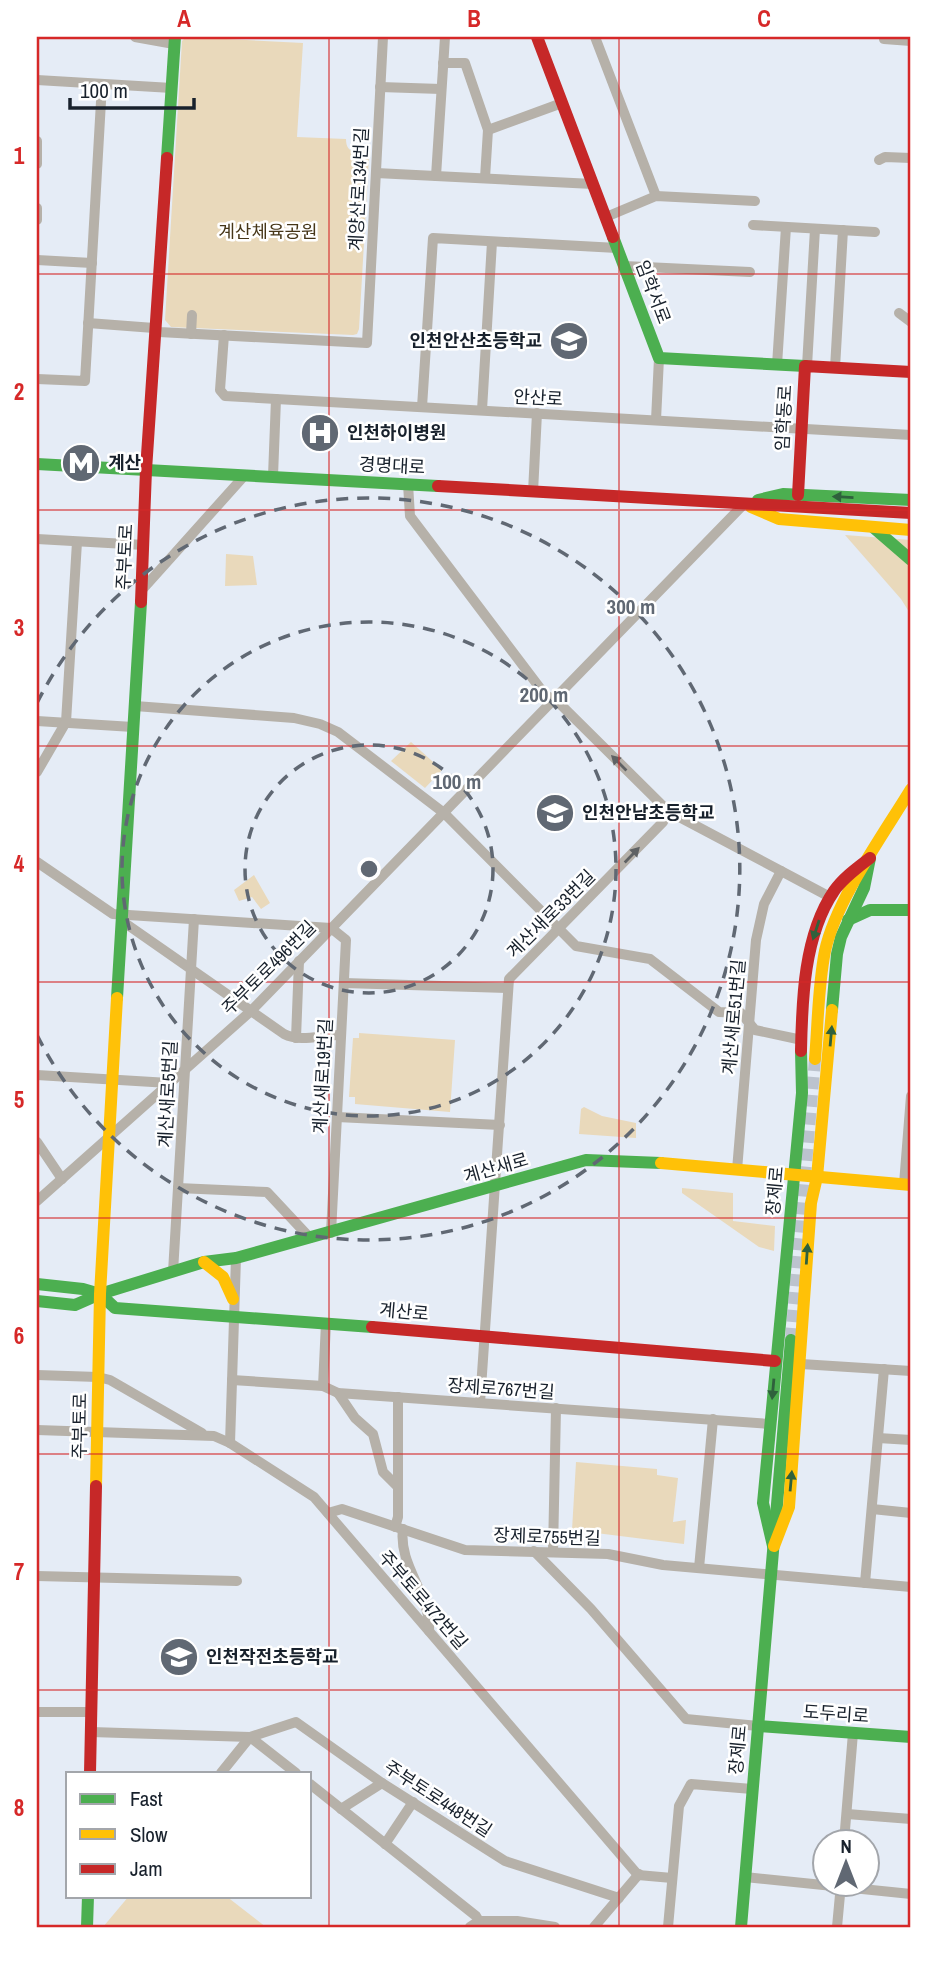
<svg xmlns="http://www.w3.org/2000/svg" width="948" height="1964" font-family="'Archivo Narrow','Noto Sans KR',sans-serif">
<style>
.green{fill:#e9d9bb}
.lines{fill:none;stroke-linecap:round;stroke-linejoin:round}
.secondary-tunnel{stroke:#bcc3ce;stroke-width:12;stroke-dasharray:12 6;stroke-linecap:butt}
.street{stroke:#b6b1a9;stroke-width:10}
.fast{stroke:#4caf50;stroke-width:12}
.slow{stroke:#ffc107;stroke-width:12}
.jam{stroke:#c62828;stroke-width:12}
.oneway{fill:#2f613c}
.oneway2{fill:#5f6264}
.grid{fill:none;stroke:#d62828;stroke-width:2;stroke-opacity:0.55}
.ring{fill:none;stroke:#606873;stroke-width:3.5;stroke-dasharray:12 9}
.labels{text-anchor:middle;stroke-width:5;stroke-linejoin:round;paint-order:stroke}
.street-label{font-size:18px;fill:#18212c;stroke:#fff}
.park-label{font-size:18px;fill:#463618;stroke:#fff}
.poi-label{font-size:18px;font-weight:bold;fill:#18212c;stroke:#fff;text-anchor:start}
.centre{fill:#606873;stroke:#fff;stroke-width:3.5}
.ring-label{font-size:21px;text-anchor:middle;font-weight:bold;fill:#606873;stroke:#fff;stroke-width:5;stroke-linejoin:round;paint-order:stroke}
.neatline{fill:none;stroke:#d62828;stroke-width:2.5}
.grid-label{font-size:23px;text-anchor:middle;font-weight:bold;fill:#d62828}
</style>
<rect width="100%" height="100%" fill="#e5ecf6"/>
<!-- green -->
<g class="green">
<path d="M186,37l117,6 -6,94 49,2c0,11 6,15 16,10l7,7 -10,173 -2,5 -4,1 -182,-8 -6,-7 17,-279z"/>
<path d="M845,535l66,5v75l-10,-16z"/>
<path d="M226,554l27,2 4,29 -32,1z"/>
<path d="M411,742l31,28 -17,18 -34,-27z"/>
<path d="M254,875l16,28 -9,6 -9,-12 -13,4 -5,-11z"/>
<path d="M359,1033l96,7 -5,72 -95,-8v-7h-6l4,-59h6z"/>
<path d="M584,1107l18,9 34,7v15l-57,-4 2,-25z"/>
<path d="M682,1188l51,5v28l42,5 -1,25 -15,-4 -77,-54z"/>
<path d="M576,1462l81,7v6l21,3 -5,44 13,-2 -2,24 -112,-14z"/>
<path d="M129,1896h97l40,31h-163z"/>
</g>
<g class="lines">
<!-- secondary-tunnel -->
<path class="secondary-tunnel" d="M791,1340l24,-281"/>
<!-- street -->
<g class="street">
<path d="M135,37l39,7"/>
<path d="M595,37l61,159"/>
<path d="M884,37v2l27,2"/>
<path d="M443,63h22l23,67 -3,48"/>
<path d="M37,80l135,8"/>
<path d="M380,87l61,2"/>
<path d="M488,130l74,-27"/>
<path d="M37,141v23"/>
<path d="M879,160l6,-3 26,1"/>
<path d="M376,173l217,11"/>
<path d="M436,176l9,-139"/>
<path d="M37,208v12"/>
<path d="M606,217l50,-21 99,5"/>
<path d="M753,225l122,7"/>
<path d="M37,260l55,3"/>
<path d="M624,266l126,6"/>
<path d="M899,313l12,9"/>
<path d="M88,323l66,5 5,4 208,11 16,-306"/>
<path d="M191,334l1,-19"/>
<path d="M224,335l-4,55 5,6 686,39"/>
<path d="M777,365l9,-138"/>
<path d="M807,366l8,-137"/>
<path d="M835,368l8,-138"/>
<path d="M37,379l48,2 17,-297"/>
<path d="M422,407l11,-169 184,10"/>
<path d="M482,410l10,-168"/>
<path d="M656,420l3,-62"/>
<path d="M273,476l3,-77"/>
<path d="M408,484l2,32 136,180 9,3 113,112 162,86"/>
<path d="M533,492l4,-79"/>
<path d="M37,539l107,6"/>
<path d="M141,591l104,-116"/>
<path d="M135,706l159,12 26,6 18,8 106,81 132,133 74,13 69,53 22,1 14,17 47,10"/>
<path d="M37,721l96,6"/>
<path d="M37,772l29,-50 11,-180"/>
<path d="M37,862l76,52 218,14 15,12 -15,293"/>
<path d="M122,921l162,113c18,9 38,0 57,1"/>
<path d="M344,983l163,5"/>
<path d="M296,1038l3,-77"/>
<path d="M37,1075l132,8"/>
<path d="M337,1117l163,8"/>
<path d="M37,1142l25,37"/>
<path d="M737,1170l19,-230 8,-36 17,-33"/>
<path d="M904,1184l7,-88"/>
<path d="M178,1188l89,4 43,46"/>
<path d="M37,1201l214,-190 493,-507"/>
<path d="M173,1272l21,-353"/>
<path d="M801,1364l110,7"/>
<path d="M37,1375l61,2 12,3 92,53"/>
<path d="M232,1380l91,6 15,7 432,31"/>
<path d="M323,1386l3,-63"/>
<path d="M338,1393l17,25 18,16 10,38 15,15"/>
<path d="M480,1403l29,-424 154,-157 5,-11"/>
<path d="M37,1430l177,6 16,7 84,54 324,378 34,3"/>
<path d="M878,1438l33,2"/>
<path d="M230,1443l6,-185"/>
<path d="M872,1509l39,4"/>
<path d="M328,1513l14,-4 123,41 143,4 55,11 248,22"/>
<path d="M395,1527l3,-10v-120"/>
<path d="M403,1529c-5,37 28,65 26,102"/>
<path d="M534,1551l57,58 95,110 72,7"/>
<path d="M553,1552l3,-144"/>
<path d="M699,1568l14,-149"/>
<path d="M37,1576l200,5"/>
<path d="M865,1583l19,-214"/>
<path d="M37,1712h54"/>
<path d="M91,1732l159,5 46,36"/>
<path d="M221,1773l29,-36 46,-15 86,61 123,78 114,37"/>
<path d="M310,1784l166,132 3,5h38l38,6"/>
<path d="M341,1809l41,-26"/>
<path d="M847,1814l64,5"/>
<path d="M844,1842l9,-109"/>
<path d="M385,1844l28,-42"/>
<path d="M745,1877l166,17"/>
<path d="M470,1927l9,-6"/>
<path d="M594,1927l45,-53"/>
<path d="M668,1927l11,-121 12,-22 61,5"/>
<path d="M837,1927l4,-43"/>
</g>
<!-- fast -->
<g class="fast">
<path d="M167,158l8,-121"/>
<path d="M613,237l46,121 146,8"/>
<path d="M37,464l401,22"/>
<path d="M758,500l25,-6 128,6"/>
<path d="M874,528l37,32"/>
<path d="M848,920l22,-10h41"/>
<path d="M117,998l24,-396"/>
<path d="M832,1010l5,-56 4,-17 23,-49 6,-30"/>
<path d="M37,1284l46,5 17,5 15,14 257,19"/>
<path d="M37,1301l38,4 25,-11 104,-32 32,-4 350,-98 75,3"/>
<path d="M773,1546l-10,-43 39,-410 -1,-42"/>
<path d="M758,1726l153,11"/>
<path d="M87,1927l1,-31"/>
<path d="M741,1927l50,-587"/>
</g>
<!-- slow -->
<g class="slow">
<path d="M751,507l28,12 132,11"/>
<path d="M815,1059c3,-35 3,-73 10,-108 11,-51 58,-116 86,-162"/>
<path d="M661,1163l250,22"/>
<path d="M204,1262l19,15 10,22"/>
<path d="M96,1486l4,-192 17,-296"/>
<path d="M774,1546l15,-39 22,-304 6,-26 15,-167"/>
</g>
<!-- jam -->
<g class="jam">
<path d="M537,37l76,200"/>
<path d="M438,486l473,27"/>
<path d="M798,495l7,-129 106,6"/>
<path d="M141,602l5,-132 21,-312"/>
<path d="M801,1051c1,-52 3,-116 33,-160 9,-13 23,-23 36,-33"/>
<path d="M372,1327l403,34"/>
<path d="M90,1773l6,-287"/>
</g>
</g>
<!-- one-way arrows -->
<defs><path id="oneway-solid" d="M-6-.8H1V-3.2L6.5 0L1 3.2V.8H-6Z" transform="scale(1.75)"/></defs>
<g class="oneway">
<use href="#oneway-solid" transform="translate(843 497) rotate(-177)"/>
<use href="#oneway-solid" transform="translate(816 930) rotate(108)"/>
<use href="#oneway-solid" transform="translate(831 1036) rotate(-85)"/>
<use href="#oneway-solid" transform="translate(807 1254) rotate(-86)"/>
<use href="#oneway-solid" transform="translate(773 1389) rotate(95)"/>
<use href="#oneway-solid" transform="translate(791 1481) rotate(-85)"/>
</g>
<g class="oneway2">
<use href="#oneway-solid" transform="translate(619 763) rotate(-135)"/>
<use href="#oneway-solid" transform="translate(632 855) rotate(-46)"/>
</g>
<!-- grid -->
<path class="grid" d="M329,37v1890M619,37v1890M37,274h874M37,510h874M37,746h874M37,982h874M37,1218h874M37,1454h874M37,1690h874"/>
<!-- distance rings -->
<g class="ring">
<circle cx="369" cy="869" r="124"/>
<circle cx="369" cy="869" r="247"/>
<path d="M37 703A371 371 0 1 1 37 1035"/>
</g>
<!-- icons -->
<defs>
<g id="school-disc" transform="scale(2.0125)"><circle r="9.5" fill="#606873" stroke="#fff"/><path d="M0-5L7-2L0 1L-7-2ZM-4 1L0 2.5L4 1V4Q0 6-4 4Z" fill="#fff"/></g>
<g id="hospital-disc" transform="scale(2.0125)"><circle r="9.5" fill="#606873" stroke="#fff"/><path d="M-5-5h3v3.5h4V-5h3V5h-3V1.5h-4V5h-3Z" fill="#fff"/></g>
<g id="metro-disc" transform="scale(2.0125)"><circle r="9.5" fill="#606873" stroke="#fff"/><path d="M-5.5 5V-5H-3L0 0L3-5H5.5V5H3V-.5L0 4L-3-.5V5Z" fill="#fff"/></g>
</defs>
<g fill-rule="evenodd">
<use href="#school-disc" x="569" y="341"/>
<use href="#hospital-disc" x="320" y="433"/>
<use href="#metro-disc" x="81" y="463"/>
<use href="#school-disc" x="555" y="813"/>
<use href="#school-disc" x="179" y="1657"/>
</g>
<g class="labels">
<!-- street labels -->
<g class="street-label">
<text transform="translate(359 189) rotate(-87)" y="6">계양산로134번길</text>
<text transform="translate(653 292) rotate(69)" y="6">임학서로</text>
<text transform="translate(538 398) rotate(3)" y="6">안산로</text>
<text transform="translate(784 418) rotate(-87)" y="6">임학동로</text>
<text transform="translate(392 466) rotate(3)" y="6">경명대로</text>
<text transform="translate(125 557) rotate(-87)" y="6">주부토로</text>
<text transform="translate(551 914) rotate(-45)" y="6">계산새로33번길</text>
<text transform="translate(269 968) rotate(-45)" y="6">주부토로496번길</text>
<text transform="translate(734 1017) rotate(-85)" y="6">계산새로51번길</text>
<text transform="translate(323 1076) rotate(-87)" y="6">계산새로19번길</text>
<text transform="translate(168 1094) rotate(-87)" y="6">계산새로5번길</text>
<text transform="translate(496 1168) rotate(-16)" y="6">계산새로</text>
<text transform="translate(775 1191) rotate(-85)" y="6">장제로</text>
<text transform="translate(404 1312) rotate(5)" y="6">계산로</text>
<text transform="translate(501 1389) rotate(4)" y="6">장제로767번길</text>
<text transform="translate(80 1426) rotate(-89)" y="6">주부토로</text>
<text transform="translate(547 1537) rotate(2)" y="6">장제로755번길</text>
<text transform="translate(423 1600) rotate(49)" y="6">주부토로472번길</text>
<text transform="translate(836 1714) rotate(4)" y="6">도두리로</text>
<text transform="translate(738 1750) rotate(-85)" y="6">장제로</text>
<text transform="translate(438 1799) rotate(33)" y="6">주부토로448번길</text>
</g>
<!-- park labels -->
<g class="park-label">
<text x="268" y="238">계산체육공원</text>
</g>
<!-- poi labels -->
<g class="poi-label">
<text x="542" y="347" text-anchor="end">인천안산초등학교</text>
<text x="347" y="439">인천하이병원</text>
<text x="108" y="469">계산</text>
<text x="582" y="819">인천안남초등학교</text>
<text x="206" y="1663">인천작전초등학교</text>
</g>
</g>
<circle cx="369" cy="869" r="10" class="centre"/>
<g class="ring-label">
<text x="631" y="614">300 m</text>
<text x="544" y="702">200 m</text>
<text x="457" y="789">100 m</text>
</g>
<!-- border -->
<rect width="948" height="1964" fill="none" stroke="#ffffff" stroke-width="77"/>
<!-- legend -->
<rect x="66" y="1772" width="245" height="126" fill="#ffffff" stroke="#a3a6ab" stroke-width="2"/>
<rect x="80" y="1794" width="35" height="10" fill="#4caf50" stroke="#a3a6ab" stroke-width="2"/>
<text x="130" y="1806" font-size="21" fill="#18212c">Fast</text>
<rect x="80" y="1829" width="35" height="10" fill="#ffc107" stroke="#a3a6ab" stroke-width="2"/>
<text x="130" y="1842" font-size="21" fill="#18212c">Slow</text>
<rect x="80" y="1864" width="35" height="10" fill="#c62828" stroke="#a3a6ab" stroke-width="2"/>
<text x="130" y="1876" font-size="21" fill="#18212c">Jam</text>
<!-- north arrow -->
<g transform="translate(846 1863)"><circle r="33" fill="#ffffff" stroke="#a3a6ab" stroke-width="2"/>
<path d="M0-5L12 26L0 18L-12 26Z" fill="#606873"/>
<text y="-10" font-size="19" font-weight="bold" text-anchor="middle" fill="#18212c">N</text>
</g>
<!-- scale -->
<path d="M70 98v10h124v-10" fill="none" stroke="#18212c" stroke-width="3.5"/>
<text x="80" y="98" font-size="21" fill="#18212c" stroke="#ffffff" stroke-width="5" paint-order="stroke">100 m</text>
<rect x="38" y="38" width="871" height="1888" class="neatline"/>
<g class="grid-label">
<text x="184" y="27">A</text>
<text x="474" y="27">B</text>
<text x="764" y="27">C</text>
<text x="19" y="164">1</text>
<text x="19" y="400">2</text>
<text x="19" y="636">3</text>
<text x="19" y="872">4</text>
<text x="19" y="1108">5</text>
<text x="19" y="1344">6</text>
<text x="19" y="1580">7</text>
<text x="19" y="1816">8</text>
</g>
</svg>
